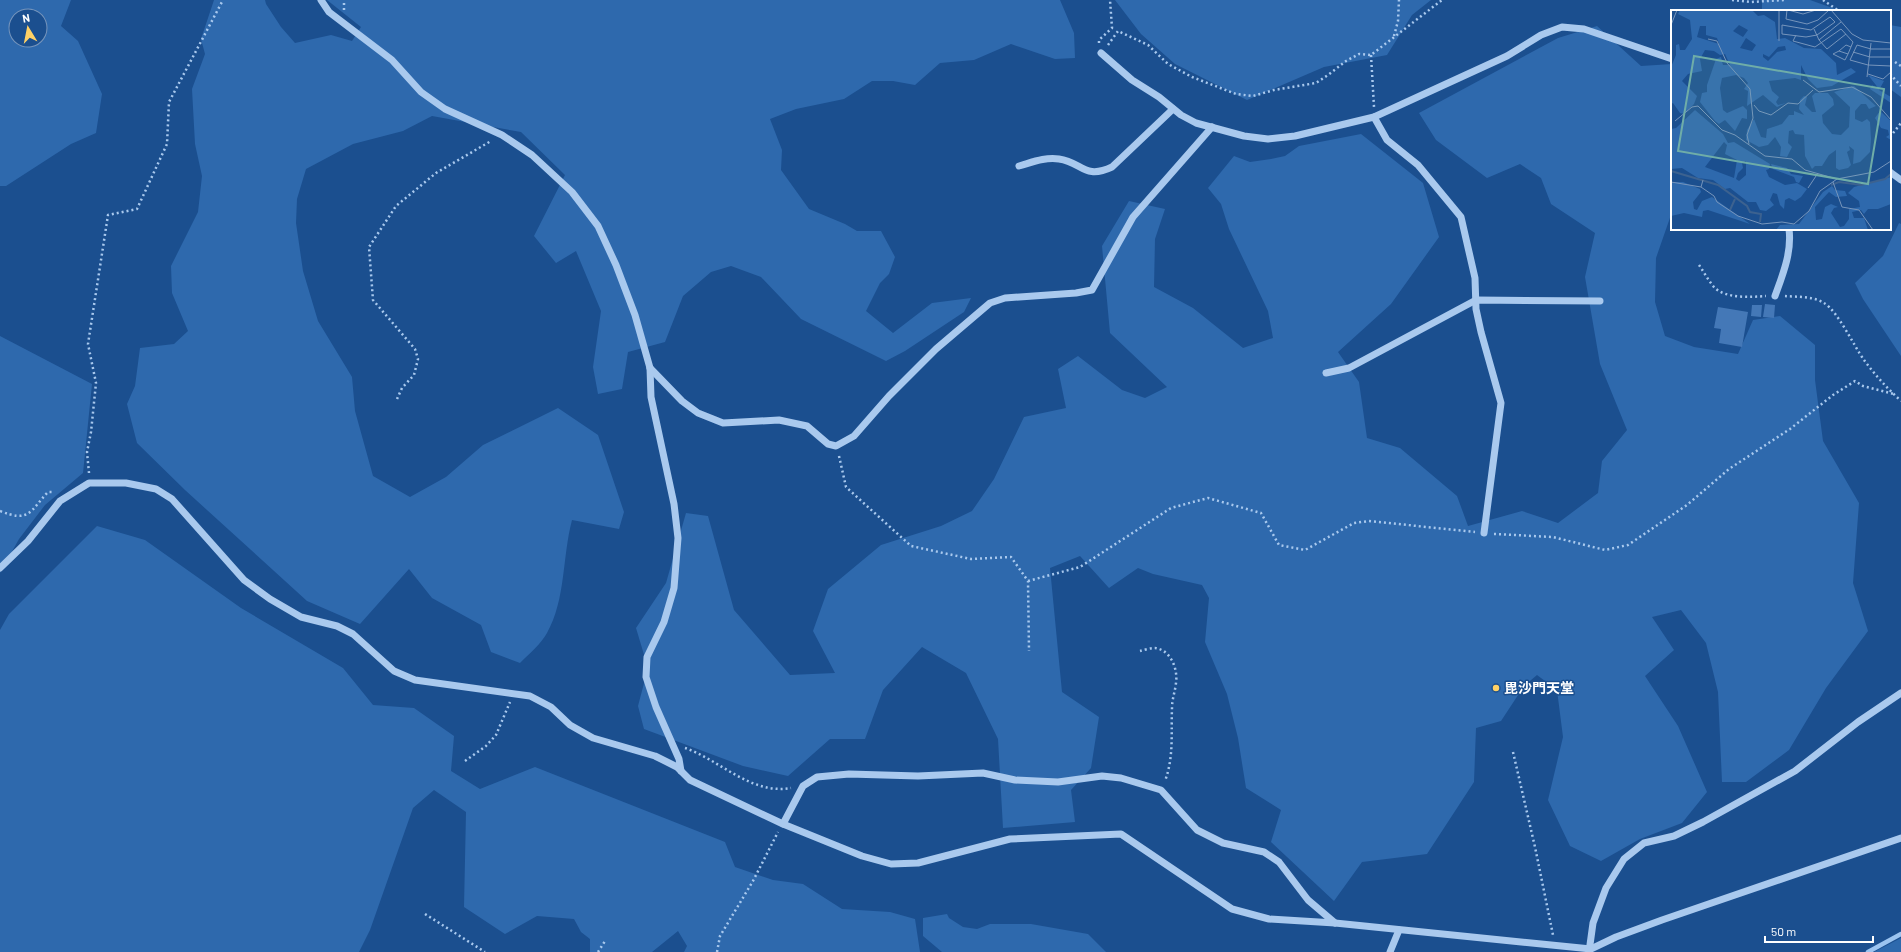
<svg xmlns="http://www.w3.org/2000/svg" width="1901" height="952" font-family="Barlow,'Noto Sans JP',sans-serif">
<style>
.green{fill:#2e69ad;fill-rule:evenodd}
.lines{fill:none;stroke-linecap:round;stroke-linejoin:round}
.stream{stroke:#9cc4f0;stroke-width:4.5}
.building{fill:#4478b7}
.path{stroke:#a9c9ee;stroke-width:2.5;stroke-dasharray:2 3;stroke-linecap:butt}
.minor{stroke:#a9c9ee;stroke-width:7}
.poi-dot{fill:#ffd166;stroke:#1b4f8f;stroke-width:1.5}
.labels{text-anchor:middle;stroke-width:3;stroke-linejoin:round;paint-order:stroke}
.poi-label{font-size:14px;font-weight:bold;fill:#fff;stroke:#1b4f8f;text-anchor:start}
.inset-river{fill:none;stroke:#3c6290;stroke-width:2}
.inset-road{fill:none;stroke:#7695bc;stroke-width:1}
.view{fill:#6fada8;fill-opacity:0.15;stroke:#6fada8;stroke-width:2}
.inset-edge{fill:none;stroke:#fff;stroke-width:2}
</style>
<rect width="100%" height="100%" fill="#1b4f8f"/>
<!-- green -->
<g class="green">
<path d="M0,0h71l-10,26 17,15 24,53 -6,39 -25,11 -65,42h-6zM16,16h24v24h-24z"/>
<path d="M214,0h51l1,4 15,23 14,16 36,-8 21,6 9,-14 -34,-27h733l14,33 1,25 -20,1 -44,-15 -37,16 -34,3 -25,22 -22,-4h-21l-28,18 -48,10 -26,10 12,31 -1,20 28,39 36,15 12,7h24l14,26 -6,17 -9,9 -14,28 27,22 39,-30 39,-5 -7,14 -59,39 -19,10 -85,-42 -40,-42 -30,-11 -20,6 -28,24 -18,46 -37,10 -6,37 -24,5 -5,-27 8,-56 -25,-60 -20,12 -22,-27 31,-61 -44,-43 -89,-16 -29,15 -50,13 -47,25 -9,30 -1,24 7,48 15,50 34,56 3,34 18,65 37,21 36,-20 37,-32 75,-37 40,27 26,77 -5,17 -47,-9c-10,38 -6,79 -25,113 -6,11 -18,21 -27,30l-29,-11 -10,-27 -49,-27 -23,-29 -49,55 -53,-23 -122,-111 -48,-47 -10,-39 8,-18 5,-38 34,-4 14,-13 -16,-38 -1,-27 27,-54 4,-36 -7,-32 -3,-55 13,-35 -4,-15z"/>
<path d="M1115,0h316l-19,15 -25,40 -63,12 -77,33 -72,-36 -34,-30z"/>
<path d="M1762,0h48l31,11h-79z"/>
<path d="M1890,25l11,2v70l-11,-8z"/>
<path d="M1597,26l44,40 31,-2v148l-16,46 -1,44 10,34 29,11 44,7 15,-34 27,-4 35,29v35l8,61 36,62 -6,80 15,48 -42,57 -37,62 -43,32h-24l-4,-90 -12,-49 -25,-33 -29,7 22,33 -29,26 33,50 29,66 -25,31 -42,16 -39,22 -31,-15 -22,-46 15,-63 -6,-47 -20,-15 -13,11 -23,35 -25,7 -2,54 -47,72 -65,8 -28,39 -63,-59 10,-32 -35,-22 -8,-50 -11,-44 -22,-52 4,-44 -7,-13 -49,-11 -15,-6 -29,20 -29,-32 -30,12 12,124 37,25 -8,51 -20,22 4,32 -72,6 -5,-89 -32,-66 -44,-26 -39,43 -18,49h-35l-42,37 -45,-10 -99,-37 -6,-23 10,-38 -12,-40 30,-45 20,-70 22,3 26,94 56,65 45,-2 -22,-42 15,-42 53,-44 60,-19 31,-15 22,-32 30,-62 42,-9 -8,-39 20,-13 44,34 23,8 22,-11 -57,-54 -8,-87 27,-45 36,8 -10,30 -1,48 39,21 50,40 30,-10 -5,-27 -39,-82 -8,-25 -13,-16 26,-32 16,6 21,-3 14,-3 14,-10 62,-12 62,49 16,54 -48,67 -53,48 21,30 8,56 33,10 57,48 11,30 54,-15 36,12 40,-30 4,-32 25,-31 -27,-66 -15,-87 10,-44 -44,-29 -10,-26 -21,-14 -33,14 -51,-38 -17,-27 139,-75z"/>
<path d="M1899,223l2,1v132l-38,-57 -8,-16 28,-27z"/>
<path d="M0,336l92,48 -9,89 -38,32 -26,34 -19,34z"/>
<path d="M97,526l48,14 96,68 102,60 30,37 41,3 40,28 -3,35 29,18 55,-22 190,75 10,25 38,13 30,4 39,25 48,3 25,7 5,33h-236l3,-6 -9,-15 -26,21h-62v-13l-9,-7 -7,-13 -37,-3 -32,18 -41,-27 2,-95 -32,-22 -21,18 -43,122 -11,22h-359v-322l9,-16z"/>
<path d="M947,914l2,4 14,9 14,2 13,-5h41l57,10 18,18h-164l-19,-16v-18z"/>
<path d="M1901,938v14h-27z"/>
</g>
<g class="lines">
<!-- stream -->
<path class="stream" d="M1868,952l33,-18"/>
</g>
<!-- building -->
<g class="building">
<path d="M1765,304l10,1 -1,13 -11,-1z"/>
<path d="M1752,305h10l-1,12 -10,-1z"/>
<path d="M1718,307l30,5 -6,35 -23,-4 2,-14 -7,-1z"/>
</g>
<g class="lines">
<!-- path -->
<g class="path">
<path d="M1732,0l19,2 33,-2"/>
<path d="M1823,0l16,11"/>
<path d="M344,10v-10"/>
<path d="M1394,36l4,-15 1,-21"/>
<path d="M1099,43v-3l13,-12 -2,-28"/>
<path d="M1108,45l10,-14 30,14 20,19 24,13 44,17 17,2 21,-6 42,-7 12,-8 18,-14 13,-7 12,1 71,-55"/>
<path d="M1371,55l3,52"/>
<path d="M1890,62h5l6,4"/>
<path d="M1890,74l11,12"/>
<path d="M1890,137l11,-14"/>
<path d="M1699,265c5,7 9,15 15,22 11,12 37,10 52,9"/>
<path d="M1785,296c12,1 28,0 39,7 13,7 30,43 40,57 11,15 23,28 37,41"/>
<path d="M397,399l5,-11 12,-13 4,-16 -3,-10 -42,-49 -4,-53 27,-41 40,-33 55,-32"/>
<path d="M839,456l7,31 65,59 60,13 40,-2 17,24 1,70"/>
<path d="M89,473l-2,-21 4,-20 5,-49 -8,-39 20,-129 29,-6 30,-65 2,-42 54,-102"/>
<path d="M0,511c30,12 30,0 48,-19h6"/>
<path d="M1494,534l59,3 52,13 23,-5 59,-40 42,-36 61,-40 43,-34 22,-14 8,5 31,8"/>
<path d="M1028,581l52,-14 91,-59 37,-10 53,15 18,32 26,5 49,-27 15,-2 106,11"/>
<path d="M1140,651c4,-1 10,-3 15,-3 16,2 23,21 21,35 -1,9 -4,16 -4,25 -1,25 2,49 -7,73"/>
<path d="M685,748c35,12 66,47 106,40"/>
<path d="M1513,752l22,95 18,88"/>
<path d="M465,761l21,-15 10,-11 14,-33"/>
<path d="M425,914l60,38"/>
<path d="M598,952l7,-11"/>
<path d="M717,952l3,-16 33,-55 25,-49"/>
</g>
<!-- minor -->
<g class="minor">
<path d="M321,0l8,12 63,48 29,32 24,17 57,26 30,20 40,37 26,34 18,39 19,50 15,53 1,29 23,107 4,34 -4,50 -10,34 -17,35 -1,20 10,30 23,52 2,12"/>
<path d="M1101,53l31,27 27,17 22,18 15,8 48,13 24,3 27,-3 79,-19 133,-61 34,-21 21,-8 22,2 88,30"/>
<path d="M1374,117l13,23 31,25 43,52 14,61 1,31 5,23 20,71 -17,130"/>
<path d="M1019,166c14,-4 26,-9 40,-7 23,3 25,21 53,8l61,-58"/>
<path d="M1890,172l11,8"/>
<path d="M1775,296c8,-22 17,-44 14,-67"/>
<path d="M650,368l32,33 16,12 25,10 56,-3 28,6 21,18 8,2 18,-10 35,-40 47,-47 54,-46 15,-5 71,-5 16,-3 41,-73 79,-90"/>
<path d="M1326,373l23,-5 127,-68 124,1"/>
<path d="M0,568l28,-27 32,-40 29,-18h37l30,6 16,10 72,81 26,19 31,18 36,9 16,8 41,37 21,9 115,16 21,11 19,18 23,13 62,18 22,11 13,13 93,44 79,32 29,8 27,-1 92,-24 111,-5 111,75 37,10 66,4 256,26 25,-12 46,-17 239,-82"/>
<path d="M783,824l20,-38 14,-9 32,-3 69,2 65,-3 32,7 43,2 44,-6 19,2 40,12 36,40 26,13 41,9 15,10 29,38 27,23"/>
<path d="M1390,952l9,-22"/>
<path d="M1589,952l4,-29 13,-35 18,-29 20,-16 30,-7 29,-14 92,-51 63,-49 43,-29"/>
</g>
</g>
<!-- markers -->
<circle class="poi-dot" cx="1496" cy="688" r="4"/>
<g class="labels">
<!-- poi labels -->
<g class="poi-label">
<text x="1504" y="693">毘沙門天堂</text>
</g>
</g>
<!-- overview -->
<g transform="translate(1671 10)">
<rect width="220" height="220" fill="#1b4f8f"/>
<path d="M9,0h72l6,6 6,-1 11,7 2,17 8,-1 19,10 17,1 15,14 1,12 14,-7 5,4 -24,14 -15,2 -9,-9 -7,-14v15l-6,-2 -26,3 3,10 7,6 -3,5 2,3 8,-2 -9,4 -14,-12 -16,11 1,-15 -4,-2 4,-6 -4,-5 -8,-3 -14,3 -2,10 3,22 4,3 16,-7 4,4v9l-5,-1 -7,13 -10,-11 -6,4 -4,-3 -15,-19 2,-9 5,-1v-7l9,-26 5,-2 2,8h7l-5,-11 -5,1 -6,-4 -9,-1 -5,9 2,12 -14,3 -6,7 15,15 -3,8 -10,10 -4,-1 -7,-10 -2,1v-37l5,-12v-10l3,-1 1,6h5l7,-11 -2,-19 -12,-6zM68,15l9,5 -5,7 -10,-6zM29,16h6v9l11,3 2,6 -22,-7zM75,28l10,7 -4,6 -12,-3zM114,36l1,4 -9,2 -9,9 -5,-4v-3l6,3 9,-10zM197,65l16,6 -5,9 12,7v6l-21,-14 2,-4 7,4zM183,76l22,20 -7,3 -3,-5h-5l-6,7v8l7,3 5,-3 3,3 1,17 -1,13 -10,10 -7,2 1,-14 -5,-4 1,4 -3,2 4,13 -3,3 -9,2 -3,-2v-18l-7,5 -7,11h-7l-3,3 -7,-13 -1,-21 -9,-1 -2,-4 -4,1 -1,12 4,4 -5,10 -7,-1 1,-9 -6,-10 -7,8 -9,2 -13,-7 1,-10 7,-11 7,18 5,1 1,-9 15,-5 7,-9h5v-4l10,4 -5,-6 1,-9 4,-4 3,1 -2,8 7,7h4l-4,-16 3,-3h13l5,6 1,6 -12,10 1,8 9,11 9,1 8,-8 1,-20 -16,-15zM24,100l28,24 5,9 6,-1 36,22 -1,5 -3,1 3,7 16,8 12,-2 10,6 -6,8 -6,4 -6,-3 -4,2 -1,9 -4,-4 -3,-11 -4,-1 -3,7 4,5 -8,6 -6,-1 -4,-8h-8l-18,-14 -5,1 -12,-9 -15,-2 -16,-10 -11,1v-40l5,-1zM53,132l3,3 -2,9 12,6 -3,18 -29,-11zM75,151v14l-7,6 -3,-2 2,-6 5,-5 -1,-5zM209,101l11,10v19l-5,-3 3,-2 -1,-5 -7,-2 -6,-10zM100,154l16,4 4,6 12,2 -4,7 -3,-1 -2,-5 -21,-8zM220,167v27l-13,5h-10l-4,5 -3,-4 -9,2 2,6h10l4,12h-92l4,-5 19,-1 24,-32 9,-6 3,4 10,1 2,5 -11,1 -7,-5 -14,15 1,13 6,-1 3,-12 6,-3 7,3 -4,1 -3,5 9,14 4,-1 5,-7v-10l11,-2 -1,-6 -11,-8 6,-6zM0,172h12l17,7 1,3 -8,10 1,7 3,1 5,-9 10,-4 38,27 -42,-14 -5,1 -1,6 -18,-4 -13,3z" fill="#2e69ad" fill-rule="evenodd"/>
<path class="inset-river" d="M0,161l47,14 29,21 3,6 11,2 -1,8M160,175l8,-3 22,3 24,-6 6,-5M59,200l5,-11"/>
<path class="inset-road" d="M116,0l-1,9 21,5 11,-4 11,-10M117,0l15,4 13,-4M160,0l21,24 11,6 28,3M159,7l5,5 -18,13 -11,2 -24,-3v-9l29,5zM0,15l6,-15M143,19l5,11 8,9 19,-15M125,25l-3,6 22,6 26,-18 12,13 -5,12 -3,6 -12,-6 6,-3 9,3M37,29l9,2 10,22 23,26 3,29 -6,17 2,9M148,30l22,-18M108,31v-31M220,39h-20l-14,-4 -7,15 18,5 23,1M168,41l7,-6 5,2M182,42l17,5h21M197,64l15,5 8,-7M196,67l4,-34M132,70l16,12 33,-5 19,10 20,23M83,95l5,6 12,4 17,-12 10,1 15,-14M4,111l17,-14 6,-1 24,24 13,5 30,21 27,3 13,11 32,9 37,-7 17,-11M32,170l-2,7 13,9 3,6 21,14 24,8 20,-2 12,2 15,-13 11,-20 17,-12M0,172l30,5M162,172l9,25 17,3 14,20M137,178l10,-15"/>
<path class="view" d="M23,46l190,33 -16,95 -190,-33z"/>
<rect width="220" height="220" class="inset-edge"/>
</g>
<!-- north arrow -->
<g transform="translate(28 28) rotate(350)"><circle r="19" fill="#1b4f8f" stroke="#7695bc"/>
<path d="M0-3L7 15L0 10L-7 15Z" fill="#ffd166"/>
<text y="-6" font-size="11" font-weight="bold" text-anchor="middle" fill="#ffffff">N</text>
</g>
<!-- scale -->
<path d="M1765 936v6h108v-6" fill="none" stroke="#ffffff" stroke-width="2"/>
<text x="1771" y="936" font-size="12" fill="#ffffff" stroke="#1b4f8f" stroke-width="3" paint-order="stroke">50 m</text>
</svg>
